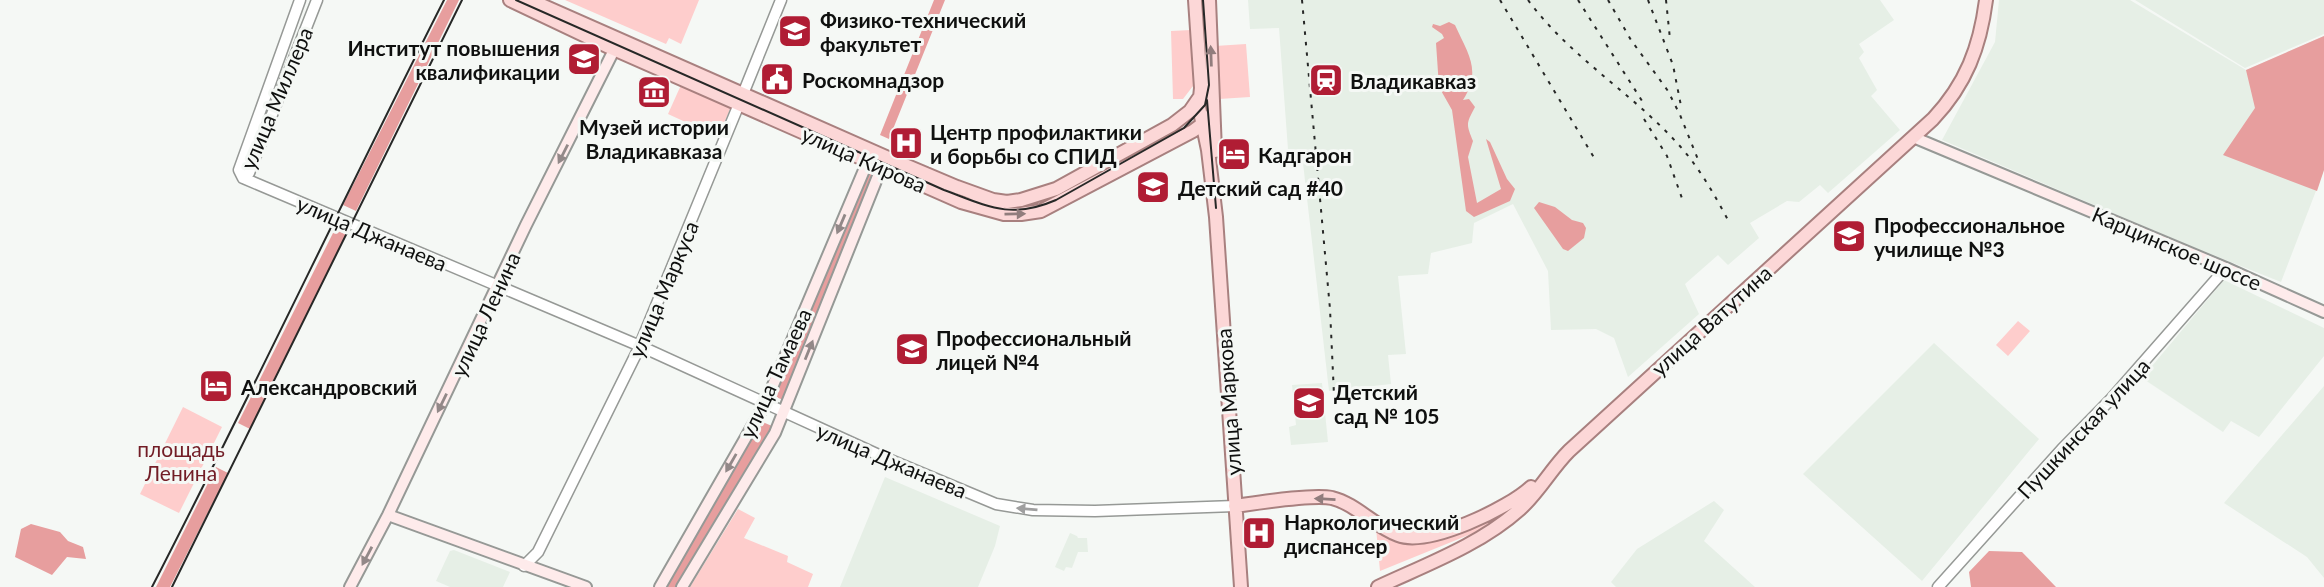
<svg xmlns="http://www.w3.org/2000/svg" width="2324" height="587" font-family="Lato,sans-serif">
<rect width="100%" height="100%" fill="#f5f8f5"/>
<path fill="#e6efe6" d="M1248,0H1880L1894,20L1859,44L1864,52L1859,58L1877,90L1871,96L1900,130L1828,193L1820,185L1799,202L1787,201L1750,223L1759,238L1728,265L1718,255L1685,284L1699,314L1628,377L1614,338L1596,329L1551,330L1548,271L1513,204L1474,223L1472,243L1431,253L1428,274L1398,276L1406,354L1388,355L1391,384L1329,391L1303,163H1289L1279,28L1250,29Z
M1999,0H2130L2246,70L2324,36V170L2281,282L2188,245L1942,140L1995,42Z
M2135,0H2324V34L2245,68Z
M2224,280L2324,328V356L2259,437L2231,421L2223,432L2142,378Z
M1934,343L2039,439L1922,581L1803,474Z
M1322,383L1328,442L1291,445L1289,427L1296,425L1292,385Z
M2324,386V578L2307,557L2224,503Z
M885,477L1000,526L995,546L978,587H840Z
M1714,501L1724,510L1704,541L1755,587H1616L1611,582L1637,549Z
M1070,533L1077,536L1078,538H1087L1088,552H1078L1072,568L1066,567L1064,571L1055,567Z
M454,550L510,572L503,587H450L436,581L450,551Z"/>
<path fill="#fecdcc" d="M565,0H699L681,44L669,38L666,44Z
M1191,30L1194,79L1193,86L1183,99H1173L1171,31Z
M1246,44L1250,97L1219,99L1215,46Z
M681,85L731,107L718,137L668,114Z
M2018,321L2030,331L2008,356L1996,345Z
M183,407L222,427L179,513L140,494Z
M738,509L755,518L744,538L788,556L787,562L813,574L808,587H690Z
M1493,519L1494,522L1471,534L1380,571L1376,528L1438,539Z"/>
<path fill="#e79e9e" d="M447,0H459L356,211L343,205Z
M934,0H945L889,139L880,135Z
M1449,22L1455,25C1468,54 1482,70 1463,100L1469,99L1475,107C1466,124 1466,124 1473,141L1468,157L1477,203L1501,189L1486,139L1490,142L1507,179L1515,189L1510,201L1474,217L1466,211L1452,110L1439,87L1436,43L1444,38L1442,34L1432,27L1433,24L1440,26Z
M2324,36V170L2317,191L2223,155L2255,108L2246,70Z
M867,168L877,172L784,400L775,397Z
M1539,202L1555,207L1572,220L1583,223L1586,228L1584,238L1568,251L1563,249L1534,208Z
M335,229L346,235L250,429L238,423Z
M760,421L772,426L679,587H663Z
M216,467L228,473L170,587H156Z
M31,524L60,532L68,541L83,547L86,559L67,557L52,575L15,557L21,529Z
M1989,551L2022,552L2056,587H1971L1969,572Z"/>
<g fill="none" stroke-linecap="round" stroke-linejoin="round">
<g stroke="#969996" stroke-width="13">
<path id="tertiary" d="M743,94L781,0
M243,178L640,346L881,456L996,504L1033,510L1095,511L1235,506
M243,178L249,173L317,0
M243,178L239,170L300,0
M524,566L538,552L637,352L739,104
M1938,587L2062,449L2111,399L2226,268"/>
</g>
<g stroke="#969996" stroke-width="14">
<path id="secondary" d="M1913,137L2226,268L2324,312
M388,515L586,587
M350,587L388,515L526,225L618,42
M660,587L765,404L870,156
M682,587L775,433L884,161"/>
</g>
<g stroke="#a8807f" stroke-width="16">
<path id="primary" d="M510,0L609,47L961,202L1004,214H1021L1041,211L1193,131L1209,119L1213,112
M530,0L886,157L957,187L993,200L1007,202L1021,200L1056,189L1172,125L1190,111L1199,98
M1195,0L1201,88L1199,107L1208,150L1216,217L1241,587
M1209,0L1215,151
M1235,506C1257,503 1312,494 1332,498C1356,504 1374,526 1398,535C1428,547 1509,508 1531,487
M1378,587C1425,565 1480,545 1520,509C1539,492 1551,469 1569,451L1933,119C1966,84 1980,47 1986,0"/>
</g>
<use href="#tertiary" stroke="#fff" stroke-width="10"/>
<use href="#secondary" stroke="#feebeb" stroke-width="10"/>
<use href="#primary" stroke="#fcd7d7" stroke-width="12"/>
<path stroke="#272827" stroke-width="2" d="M516,0L944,190C987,206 1010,220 1056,200L1184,128L1205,105L1209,85L1203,0
M1207,100L1216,208
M152,587C252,393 345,195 444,0
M172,587L462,0"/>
<path stroke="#272827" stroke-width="2" stroke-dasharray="3.5 7" stroke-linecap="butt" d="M1302,0L1330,309L1334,395
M1500,0L1596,161
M1528,0C1570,57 1631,92 1678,144C1699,167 1714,194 1728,220
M1578,0L1644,104
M1608,0L1631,40L1668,91L1680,115L1699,162
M1648,0L1673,65L1681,106
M1666,0L1670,39
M1644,119L1667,156L1684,204"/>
</g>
<defs><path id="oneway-solid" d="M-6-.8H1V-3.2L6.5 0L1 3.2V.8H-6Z" transform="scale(1.75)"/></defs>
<g fill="#917d7d">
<use href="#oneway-solid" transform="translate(1211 56) rotate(-92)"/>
<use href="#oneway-solid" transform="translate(1015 214) rotate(-1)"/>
<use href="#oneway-solid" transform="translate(1325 499) rotate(-177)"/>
</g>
<g fill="#928888">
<use href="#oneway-solid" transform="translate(563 154) rotate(117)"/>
<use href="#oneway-solid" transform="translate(841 224) rotate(113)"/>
<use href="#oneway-solid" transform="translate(809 350) rotate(-68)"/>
<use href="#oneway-solid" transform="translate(442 403) rotate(116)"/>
<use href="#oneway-solid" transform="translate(731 463) rotate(120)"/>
<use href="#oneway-solid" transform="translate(367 556) rotate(118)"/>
</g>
<use fill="#9f9f9f" href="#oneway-solid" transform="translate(1027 509) rotate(-175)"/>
<defs>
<g id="university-square" transform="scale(1.75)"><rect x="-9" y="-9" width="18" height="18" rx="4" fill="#b01d34" stroke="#f5f8f5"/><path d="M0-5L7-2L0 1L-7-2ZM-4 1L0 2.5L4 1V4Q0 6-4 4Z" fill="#fff"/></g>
<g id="civic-square" transform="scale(1.75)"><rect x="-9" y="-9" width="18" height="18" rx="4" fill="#b01d34" stroke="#f5f8f5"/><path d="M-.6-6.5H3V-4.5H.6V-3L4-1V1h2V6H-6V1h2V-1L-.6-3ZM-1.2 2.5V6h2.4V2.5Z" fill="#fff"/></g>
<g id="station-square" transform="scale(1.75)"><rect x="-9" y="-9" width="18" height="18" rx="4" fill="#b01d34" stroke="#f5f8f5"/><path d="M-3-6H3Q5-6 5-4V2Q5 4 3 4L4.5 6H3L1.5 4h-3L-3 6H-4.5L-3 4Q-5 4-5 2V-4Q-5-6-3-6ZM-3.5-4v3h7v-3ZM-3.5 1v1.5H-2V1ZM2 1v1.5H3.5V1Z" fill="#fff"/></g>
<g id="museum-square" transform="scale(1.75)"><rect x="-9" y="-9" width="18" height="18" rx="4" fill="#b01d34" stroke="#f5f8f5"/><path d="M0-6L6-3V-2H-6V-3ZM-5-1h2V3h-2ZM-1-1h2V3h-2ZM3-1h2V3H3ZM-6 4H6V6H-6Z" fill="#fff"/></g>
<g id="hospital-square" transform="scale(1.75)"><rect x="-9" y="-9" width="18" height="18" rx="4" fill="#b01d34" stroke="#f5f8f5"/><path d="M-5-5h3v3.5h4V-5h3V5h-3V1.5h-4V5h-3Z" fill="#fff"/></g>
<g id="hotel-square" transform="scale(1.75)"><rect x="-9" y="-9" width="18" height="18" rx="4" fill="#b01d34" stroke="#f5f8f5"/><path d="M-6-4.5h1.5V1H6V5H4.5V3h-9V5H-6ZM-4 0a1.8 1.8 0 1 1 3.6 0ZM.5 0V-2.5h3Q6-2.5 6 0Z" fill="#fff"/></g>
<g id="school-square" transform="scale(1.75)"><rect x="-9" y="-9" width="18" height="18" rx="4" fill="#b01d34" stroke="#f5f8f5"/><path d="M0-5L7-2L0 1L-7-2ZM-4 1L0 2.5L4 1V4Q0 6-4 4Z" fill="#fff"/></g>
</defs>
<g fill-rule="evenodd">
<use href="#university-square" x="795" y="31"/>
<use href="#university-square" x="584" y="59"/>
<use href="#civic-square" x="777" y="79"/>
<use href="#station-square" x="1326" y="80"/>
<use href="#museum-square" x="654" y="92"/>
<use href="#hospital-square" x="906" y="143"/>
<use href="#hotel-square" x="1234" y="154"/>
<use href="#school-square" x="1153" y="187"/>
<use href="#university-square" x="1849" y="236"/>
<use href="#university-square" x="912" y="349"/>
<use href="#hotel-square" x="216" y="386"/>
<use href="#school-square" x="1309" y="403"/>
<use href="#hospital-square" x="1259" y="533"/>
</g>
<g text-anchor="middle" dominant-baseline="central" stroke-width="6" stroke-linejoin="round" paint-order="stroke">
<g font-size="21" font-weight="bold" fill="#0f100f" stroke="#f5f8f5" text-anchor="start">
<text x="820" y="19">Физико-технический<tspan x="820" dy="24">факультет</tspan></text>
<text x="560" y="47" text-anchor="end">Институт повышения<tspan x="560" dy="24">квалификации</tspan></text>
<text x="802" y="79">Роскомнадзор</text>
<text x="1350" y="80">Владикавказ</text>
<text x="654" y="126" text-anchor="middle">Музей истории<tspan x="654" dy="24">Владикавказа</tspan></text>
<text x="930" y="131">Центр профилактики<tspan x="930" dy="24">и борьбы со СПИД</tspan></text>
<text x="1258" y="154">Кадгарон</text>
<text x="1178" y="187">Детский сад #40</text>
<text x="1874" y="224">Профессиональное<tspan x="1874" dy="24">училище №3</tspan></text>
<text x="936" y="337">Профессиональный<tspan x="936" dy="24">лицей №4</tspan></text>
<text x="241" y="386">Александровский</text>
<text x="1334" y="391">Детский<tspan x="1334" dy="24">сад № 105</tspan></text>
<text x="1284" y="521">Наркологический<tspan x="1284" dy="24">диспансер</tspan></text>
</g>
<g font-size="21" fill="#0f100f" stroke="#f5f8f5">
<text transform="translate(276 98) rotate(-67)">улица Миллера</text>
<text transform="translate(864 159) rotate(24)">улица Кирова</text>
<text transform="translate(372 233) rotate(23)">улица Джанаева</text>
<text transform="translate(2177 248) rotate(23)">Карцинское шоссе</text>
<text transform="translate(663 289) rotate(-67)">улица Маркуса</text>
<text transform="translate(485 314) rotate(-65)">улица Ленина</text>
<text transform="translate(1711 320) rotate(-42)">улица Ватутина</text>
<text transform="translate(775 373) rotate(-65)">улица Тамаева</text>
<text transform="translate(1228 402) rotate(-94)">улица Маркова</text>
<text transform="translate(2083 428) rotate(-47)">Пушкинская улица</text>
<text transform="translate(892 460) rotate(23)">улица Джанаева</text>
</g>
<g font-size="21" fill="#721d26" stroke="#f5f8f5">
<text x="181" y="448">площадь<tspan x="181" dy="24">Ленина</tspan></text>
</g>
</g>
</svg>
